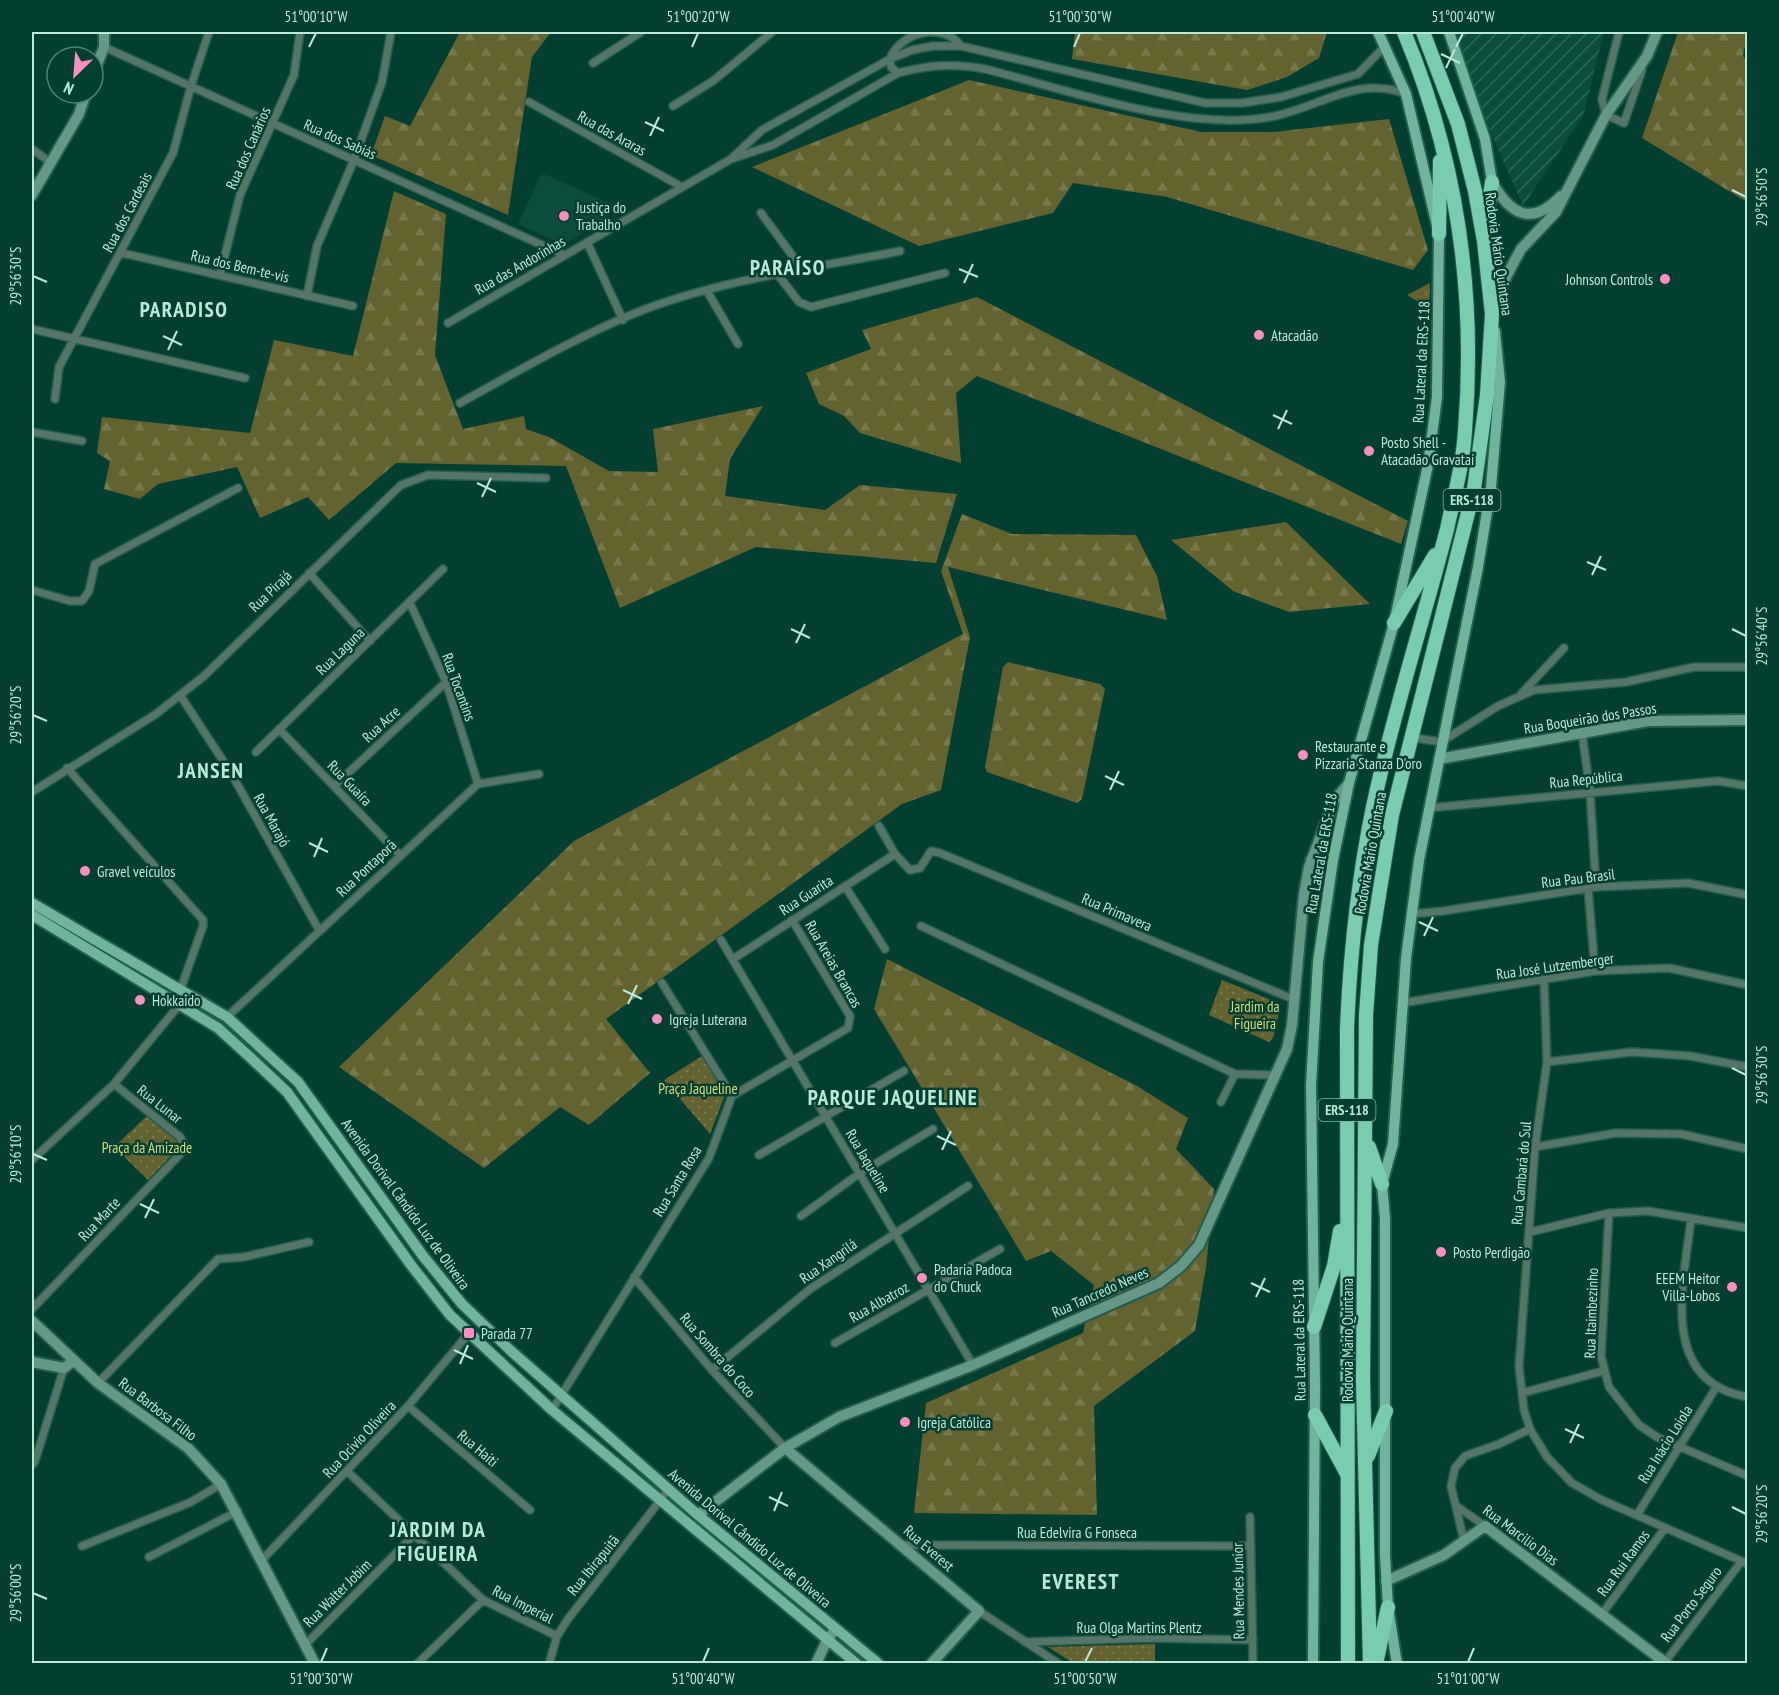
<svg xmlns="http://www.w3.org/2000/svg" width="1779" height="1695" font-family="'PT Sans Narrow',sans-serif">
<defs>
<pattern id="industrial-furrows" width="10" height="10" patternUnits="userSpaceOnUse" patternTransform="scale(1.5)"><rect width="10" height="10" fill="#0a4d3c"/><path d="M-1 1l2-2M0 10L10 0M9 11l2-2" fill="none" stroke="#2c6757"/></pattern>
<pattern id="grass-tufts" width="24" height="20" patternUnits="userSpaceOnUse" patternTransform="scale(1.5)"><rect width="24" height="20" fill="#62632e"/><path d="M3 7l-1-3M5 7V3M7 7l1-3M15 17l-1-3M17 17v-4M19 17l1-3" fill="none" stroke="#77794c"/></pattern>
<pattern id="forest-firs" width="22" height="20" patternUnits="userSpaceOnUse" patternTransform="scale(1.5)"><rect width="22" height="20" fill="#62632e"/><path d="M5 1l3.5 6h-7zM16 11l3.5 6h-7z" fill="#77794c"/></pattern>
<pattern id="park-dots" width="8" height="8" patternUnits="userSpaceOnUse" patternTransform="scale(1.5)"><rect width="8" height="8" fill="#62632e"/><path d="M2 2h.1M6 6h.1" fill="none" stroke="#77794c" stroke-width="1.8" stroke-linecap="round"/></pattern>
</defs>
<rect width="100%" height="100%" fill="#033f30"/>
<path fill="#0a4d3c" d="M542,173L619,208L564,245L518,224Z"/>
<path fill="url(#industrial-furrows)" d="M1447,32H1604L1583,116L1523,206Z"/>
<path fill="url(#grass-tufts)" d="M1430,283L1429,308L1407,295Z"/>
<path fill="url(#forest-firs)" d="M460,32H551L532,57L508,215L371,155L385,116L410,126Z
M1075,32H1327L1319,58L1287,77L1247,90L1072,59Z
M1678,32H1737L1747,35L1743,56L1748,63L1747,202L1642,138Z
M969,80L1201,132H1274L1389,119L1428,250L1413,270L1167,197L1073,183L1053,213L919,246L752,167Z
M394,191L446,214L435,355L463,429L524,416L526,429L549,437L609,471L658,472L653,429L763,406L730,459L725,496L825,510L860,485L957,494L936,563L756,547L620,608L566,466L396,463L329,520L308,497L260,518L237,467L158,484L140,499L104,489L110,461L97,453L102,417L250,433L274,340L353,356Z
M977,297L1408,521L1401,544L977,376L956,393L961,463L860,433L844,416L819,404L806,373L871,349L862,330Z
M962,514L1012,534L1136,535L1157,576L1167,620L948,567L970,637L941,790L902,804L606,1019L650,1073L589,1125L560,1107L484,1168L339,1067L574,841L963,634L941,571Z
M1286,522L1370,604L1289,612L1233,591L1171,540Z
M1008,662L1100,684L1105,689L1082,799L1077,803L987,772L985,767L1003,667Z
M887,959L1137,1086L1188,1118L1176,1149L1214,1189L1206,1267L1195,1331L1094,1406L1097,1515L914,1513L926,1403L1083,1333L1094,1285L1051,1251L1026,1261L874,1009Z"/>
<path fill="url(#park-dots)" d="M1222,980L1281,1004L1273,1038L1269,1042L1209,1015Z
M702,1056L725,1095L710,1134L664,1080Z
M147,1116L183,1143L148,1180L114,1147Z
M1155,1644V1664L1073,1663L1048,1647Z"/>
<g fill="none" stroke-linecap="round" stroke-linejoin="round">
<g stroke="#245d4e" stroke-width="10">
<path id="street" d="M1619,32L1602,99L1606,115L1624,123L1642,70
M104,47L564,255
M593,63L641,32
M898,73L891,67L890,59C900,32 943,21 961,46
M529,102L682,187
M673,106L713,81L772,32
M32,149L50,162
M733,157L762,130L890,59L912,50L933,46H961L1205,103H1242L1281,97L1358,74L1385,46
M761,213L803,270
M587,242L623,320
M122,253L353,306
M220,275L240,195L294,75L300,32
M778,275L799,302L811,307L945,273
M707,291L738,344
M307,296L317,246L354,160L382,82L391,32
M448,323L731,159L773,145L898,73C928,65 954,63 985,69C1069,90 1190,134 1275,116C1322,106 1357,75 1406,94
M32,329L245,378
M55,399L59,367L173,153L191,86L209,32
M460,403C518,371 576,337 638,312C719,280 814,268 900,251
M32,432L82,441
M309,573L370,641
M32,590L70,601H82L89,591L95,564L238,488
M410,603L446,682L478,784
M1521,694L1564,648
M180,695L231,773L319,930
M279,729L400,855
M1582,733L1590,791L1596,887
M1410,737L1441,742L1498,706L1534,690L1626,682L1694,667H1748
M256,752L443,569
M67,768L203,920V926L181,988
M334,786L446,682
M32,792L156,714L204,676L401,485L428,475L546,478
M1428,808L1718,781L1748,786
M879,826L895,854L910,870L920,868L931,851L940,853L1293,999
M845,886L885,949
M1588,888L1595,971
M1411,914L1443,911L1596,887L1688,883L1748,895
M921,926L1235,1074
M721,940L973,1365
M733,959L895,854
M1544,981L1547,1062L1535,1147L1519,1367L1524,1410L1530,1429L1547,1457L1572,1483L1602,1500L1748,1564
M662,983L732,1096
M1402,1003L1595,971L1669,968L1748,985
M227,1017L478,784L539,774
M1547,1062L1632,1052L1690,1056L1748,1067
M1221,1102L1235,1074L1275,1075
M1535,1147L1616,1133L1681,1134L1748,1149
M759,1155L904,1071
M32,1160L114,1084L180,1004
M1609,1213L1601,1356L1609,1387L1639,1425L1657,1437L1748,1476
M801,1216L860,1173L933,1129
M1691,1219C1684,1282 1657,1382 1748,1397
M1530,1232L1609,1213L1648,1211L1748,1228
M634,1277L712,1370L785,1448
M32,1309L186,1148L180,1137L114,1084
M835,1343L1000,1249
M712,1370L810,1289L968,1186
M98,1383L218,1259L244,1257L309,1242
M1522,1393L1603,1371
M408,1406L530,1510
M552,1410L709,1158L732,1096L848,1028L850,1016L792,920
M32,1465L35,1461L64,1368
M347,1471L483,1600L557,1636
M1458,1507L1485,1526
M1637,1515L1717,1386
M1250,1517L1253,1664
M1464,1541L1451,1486L1455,1468L1465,1456L1499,1444L1530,1429
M903,1545L1251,1546
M82,1546L191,1502L221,1484
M149,1557L238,1511
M263,1559L408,1406L469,1333
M979,1611L1059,1664
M1602,1614L1665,1528
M1025,1642L1152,1638L1253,1640
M305,1645L414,1535
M1665,1662L1741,1562
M417,1664L483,1600
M549,1664L557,1636L568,1619L669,1489"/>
</g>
<g stroke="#245d4e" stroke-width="14">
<path id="secondary" d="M93,75L104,47V32
M1492,182C1511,216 1532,226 1561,196
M32,195L79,114L86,93
M1492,314L1506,277L1521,249L1556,212L1606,115L1647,56L1657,32
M1439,759L1648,721L1748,720
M1311,860H1333
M32,1321L98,1383L188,1448L221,1484L315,1664
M32,1362L64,1368L73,1361
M785,1448L979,1611L931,1664
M698,1515L785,1448L839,1417L973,1365L1159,1283L1181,1266L1199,1245L1287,1049L1292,1025L1304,894L1309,867L1334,801L1349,783
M1386,1581L1444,1555L1485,1526L1667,1664
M816,1664L827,1640L835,1630"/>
</g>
<g stroke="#245d4e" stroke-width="14">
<path id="primary" d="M1449,32L1485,139L1492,182
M32,903L227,1017L298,1082L423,1256L462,1304L510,1350L698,1515L879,1664
M32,915L218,1028L252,1059L287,1092L411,1265L450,1315L552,1410L857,1664
M1313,1664L1315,1386L1311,1085L1318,962L1333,860L1349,783L1394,623L1428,465L1437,397L1439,234L1406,94L1378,32
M1397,1664L1388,1607L1385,1555V1218L1382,1184L1393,1144L1406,958L1419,860L1478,567L1491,487L1500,382L1495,331"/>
</g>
<g stroke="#245d4e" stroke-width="16">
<path id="highway" d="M1485,230L1492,182
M1439,234L1440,161
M1394,623L1435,555
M1369,1147L1382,1184
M1314,1327L1334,1266L1340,1231
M1315,1415L1347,1474
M1368,1456L1386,1411
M1348,1664L1347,1029C1350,955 1358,880 1373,807C1393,713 1423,622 1447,529C1454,497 1463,464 1465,431C1476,294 1457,159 1404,32
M1370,1664L1363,1380L1366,1015L1371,945L1392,815L1474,489L1487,395L1492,314L1484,241L1475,191L1458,124L1423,32
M1376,1664L1388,1607"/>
</g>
<use href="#street" stroke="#557569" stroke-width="7"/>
<use href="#secondary" stroke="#659886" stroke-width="10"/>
<use href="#primary" stroke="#71b49d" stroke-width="10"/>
<use href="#highway" stroke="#7accb1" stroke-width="14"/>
</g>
<path fill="none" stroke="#bbe8d7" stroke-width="2" d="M309,47L316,33M692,47L698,33M1074,47L1080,33M1456,47L1463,33M1441,54L1460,63M1446,68L1455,49M645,122L664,131M650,136L659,117M1732,190L1746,197M959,269L978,277M33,276L47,282M964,283L973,264M163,336L182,345M168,350L177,331M1273,415L1292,424M1278,429L1287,410M477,483L496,492M482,497L491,478M1587,562L1606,570M1592,575L1601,556M791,629L810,638M1732,629L1746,636M796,643L805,624M33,715L47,721M1105,776L1124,785M1110,790L1119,771M309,843L328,852M314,857L322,838M1419,922L1438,931M1424,936L1433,917M623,990L642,999M628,1004L637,985M1732,1068L1746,1075M937,1136L956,1145M942,1150L951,1131M33,1154L47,1160M140,1204L159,1213M145,1218L154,1199M1251,1283L1270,1292M1256,1297L1265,1278M454,1350L473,1359M460,1364L468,1345M1565,1429L1584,1438M1570,1443L1579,1424M769,1497L788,1506M1732,1507L1746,1514M774,1511L782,1492M33,1593L47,1599M321,1662L327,1648M703,1662L709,1648M1085,1662L1092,1648M1468,1662L1474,1648"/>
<g fill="#fb8fc4" stroke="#033f30" stroke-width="2">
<circle cx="564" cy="216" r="6"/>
<circle cx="1665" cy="279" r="6"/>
<circle cx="1259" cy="335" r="6"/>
<circle cx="1369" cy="451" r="6"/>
<circle cx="1303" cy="755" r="6"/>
<circle cx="85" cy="871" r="6"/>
<circle cx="140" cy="1000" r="6"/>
<circle cx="657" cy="1019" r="6"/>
<circle cx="1441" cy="1252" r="6"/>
<circle cx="922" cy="1278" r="6"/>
<circle cx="1732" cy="1287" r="6"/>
<rect x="463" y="1327" width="12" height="12" rx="3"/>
<circle cx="905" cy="1422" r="6"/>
</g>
<g text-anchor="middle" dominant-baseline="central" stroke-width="5" stroke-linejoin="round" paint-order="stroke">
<g fill="#033f30" stroke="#84b5a5" stroke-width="1.5">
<rect x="1443.5" y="489" width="57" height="22" rx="4.5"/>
<rect x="1318.5" y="1099" width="57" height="22" rx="4.5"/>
</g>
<g font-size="14" font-weight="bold" fill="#bbe8d7">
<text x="1472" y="500">ERS-118</text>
<text x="1347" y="1110">ERS-118</text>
</g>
<g font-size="15" fill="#bbe8d7" stroke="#033f30">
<text transform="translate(612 133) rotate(29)">Rua das Araras</text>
<text transform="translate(340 139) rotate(24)">Rua dos Sabiás</text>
<text transform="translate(248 148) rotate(-66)">Rua dos Canários</text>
<text transform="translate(127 212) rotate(-62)">Rua dos Cardeais</text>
<text transform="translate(1499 254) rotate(82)">Rodovia Mário Quintana</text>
<text transform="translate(520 265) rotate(-30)">Rua das Andorinhas</text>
<text transform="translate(240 266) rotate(13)">Rua dos Bem-te-vis</text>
<text transform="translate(1421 362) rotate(-87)">Rua Lateral da ERS-118</text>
<text transform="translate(270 591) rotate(-44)">Rua Pirajá</text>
<text transform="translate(340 651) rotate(-44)">Rua Laguna</text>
<text transform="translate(459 687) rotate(70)">Rua Tocantins</text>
<text transform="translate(1590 718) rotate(-9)">Rua Boqueirão dos Passos</text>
<text transform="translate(381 724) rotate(-43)">Rua Acre</text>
<text transform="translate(1586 779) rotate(-6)">Rua República</text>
<text transform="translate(350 783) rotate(46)">Rua Guaíra</text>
<text transform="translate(272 820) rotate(61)">Rua Marajó</text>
<text transform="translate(1321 853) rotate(-80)">Rua Lateral da ERS-118</text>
<text transform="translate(1370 853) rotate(-80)">Rodovia Mário Quintana</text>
<text transform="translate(366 868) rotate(-43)">Rua Pontaporã</text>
<text transform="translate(1578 878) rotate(-7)">Rua Pau Brasil</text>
<text transform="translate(806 895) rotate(-33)">Rua Guarita</text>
<text transform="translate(1117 912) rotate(23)">Rua Primavera</text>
<text transform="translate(834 964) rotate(60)">Rua Areias Brancas</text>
<text transform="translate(1555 966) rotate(-8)">Rua José Lutzemberger</text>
<text transform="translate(160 1104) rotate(38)">Rua Lunar</text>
<text transform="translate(868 1161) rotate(59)">Rua Jaqueline</text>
<text transform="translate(1521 1173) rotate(-85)">Rua Cambará do Sul</text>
<text transform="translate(677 1181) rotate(-59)">Rua Santa Rosa</text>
<text transform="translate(406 1204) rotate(54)">Avenida Dorival Cândido Luz de Oliveira</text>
<text transform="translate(99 1219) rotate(-47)">Rua Marte</text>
<text transform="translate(828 1261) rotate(-35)">Rua Xangrilá</text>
<text transform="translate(1100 1292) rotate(-24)">Rua Tancredo Neves</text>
<text transform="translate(879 1302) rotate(-30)">Rua Albatroz</text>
<text transform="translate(1591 1313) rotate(-88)">Rua Itaimbezinho</text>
<text transform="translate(1299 1340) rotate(-91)">Rua Lateral da ERS-118</text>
<text transform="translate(1347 1340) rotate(-90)">Rodovia Mário Quintana</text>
<text transform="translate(718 1355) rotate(49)">Rua Sombra do Coco</text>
<text transform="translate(158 1409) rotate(37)">Rua Barbosa Filho</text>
<text transform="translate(359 1439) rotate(-47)">Rua Ocivio Oliveira</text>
<text transform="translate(1665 1444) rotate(-58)">Rua Inácio Loiola</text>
<text transform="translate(478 1448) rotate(40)">Rua Haiti</text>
<text x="1077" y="1532">Rua Edelvira G Fonseca</text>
<text transform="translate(1521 1535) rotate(37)">Rua Marcilio Dias</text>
<text transform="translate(750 1538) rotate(40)">Avenida Dorival Cândido Luz de Oliveira</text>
<text transform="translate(929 1548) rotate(41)">Rua Everest</text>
<text transform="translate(1623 1563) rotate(-54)">Rua Rui Ramos</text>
<text transform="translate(593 1565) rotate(-51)">Rua Ibirapuitã</text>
<text transform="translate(1238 1591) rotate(-91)">Rua Mendes Junior</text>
<text transform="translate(337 1593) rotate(-45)">Rua Walter Jobim</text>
<text transform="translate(523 1604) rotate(27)">Rua Imperial</text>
<text transform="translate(1691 1604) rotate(-53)">Rua Porto Seguro</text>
<text x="1139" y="1627">Rua Olga Martins Plentz</text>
</g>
<g font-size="15" fill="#bbe8d7" stroke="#033f30" text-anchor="start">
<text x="576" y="207">Justiça do<tspan x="576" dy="17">Trabalho</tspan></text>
<text x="1653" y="279" text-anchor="end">Johnson Controls</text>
<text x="1271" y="335">Atacadão</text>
<text x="1381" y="442">Posto Shell -<tspan x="1381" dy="17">Atacadão Gravataí</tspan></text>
<text x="1315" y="746">Restaurante e<tspan x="1315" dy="17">Pizzaria Stanza D'oro</tspan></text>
<text x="97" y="871">Gravel veículos</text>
<text x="152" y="1000">Hokkaido</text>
<text x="669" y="1019">Igreja Luterana</text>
<text x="1453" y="1252">Posto Perdigão</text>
<text x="934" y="1269">Padaria Padoca<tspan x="934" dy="17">do Chuck</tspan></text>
<text x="1720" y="1278" text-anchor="end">EEEM Heitor<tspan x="1720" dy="17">Villa-Lobos</tspan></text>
<text x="481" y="1333">Parada 77</text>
<text x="917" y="1422">Igreja Católica</text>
</g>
<g font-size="15" fill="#d8db7a" stroke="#033f30">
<text x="1255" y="1006">Jardim da<tspan x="1255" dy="17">Figueira</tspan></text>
<text x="698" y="1088">Praça Jaqueline</text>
<text x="147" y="1147">Praça da Amizade</text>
</g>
<g font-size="21" font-weight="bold" letter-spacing="1.5" fill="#bbe8d7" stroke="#033f30">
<text x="788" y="267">PARAÍSO</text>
<text x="184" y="309">PARADISO</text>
<text x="211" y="770">JANSEN</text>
<text x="893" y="1097">PARQUE JAQUELINE</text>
<text x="438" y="1529">JARDIM DA<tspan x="438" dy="24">FIGUEIRA</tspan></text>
<text x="1081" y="1581">EVEREST</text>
</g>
</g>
<rect width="1779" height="1695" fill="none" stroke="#033f30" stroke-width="66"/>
<g transform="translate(75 75) rotate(205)"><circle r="28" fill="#033f30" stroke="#4d8373" stroke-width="1.5"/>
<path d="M0-4.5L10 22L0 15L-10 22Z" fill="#fb8fc4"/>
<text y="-9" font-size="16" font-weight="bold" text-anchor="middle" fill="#bbe8d7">N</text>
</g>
<rect x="33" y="33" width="1713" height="1629" fill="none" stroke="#bbe8d7" stroke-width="2"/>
<g font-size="15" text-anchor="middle" fill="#bbe8d7">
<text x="316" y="22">51°00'10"W</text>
<text x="698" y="22">51°00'20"W</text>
<text x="1080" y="22">51°00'30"W</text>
<text x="1463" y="22">51°00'40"W</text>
<text transform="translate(1762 197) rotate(-90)" y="5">29°56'50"S</text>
<text transform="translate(16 276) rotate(-90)" y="5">29°56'30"S</text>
<text transform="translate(1762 636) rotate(-90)" y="5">29°56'40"S</text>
<text transform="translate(16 715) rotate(-90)" y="5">29°56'20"S</text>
<text transform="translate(1762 1075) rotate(-90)" y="5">29°56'30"S</text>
<text transform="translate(16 1154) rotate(-90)" y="5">29°56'10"S</text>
<text transform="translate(1762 1514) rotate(-90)" y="5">29°56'20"S</text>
<text transform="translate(16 1593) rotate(-90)" y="5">29°56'00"S</text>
<text x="321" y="1684">51°00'30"W</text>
<text x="703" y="1684">51°00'40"W</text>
<text x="1085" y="1684">51°00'50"W</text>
<text x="1468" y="1684">51°01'00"W</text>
</g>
</svg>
